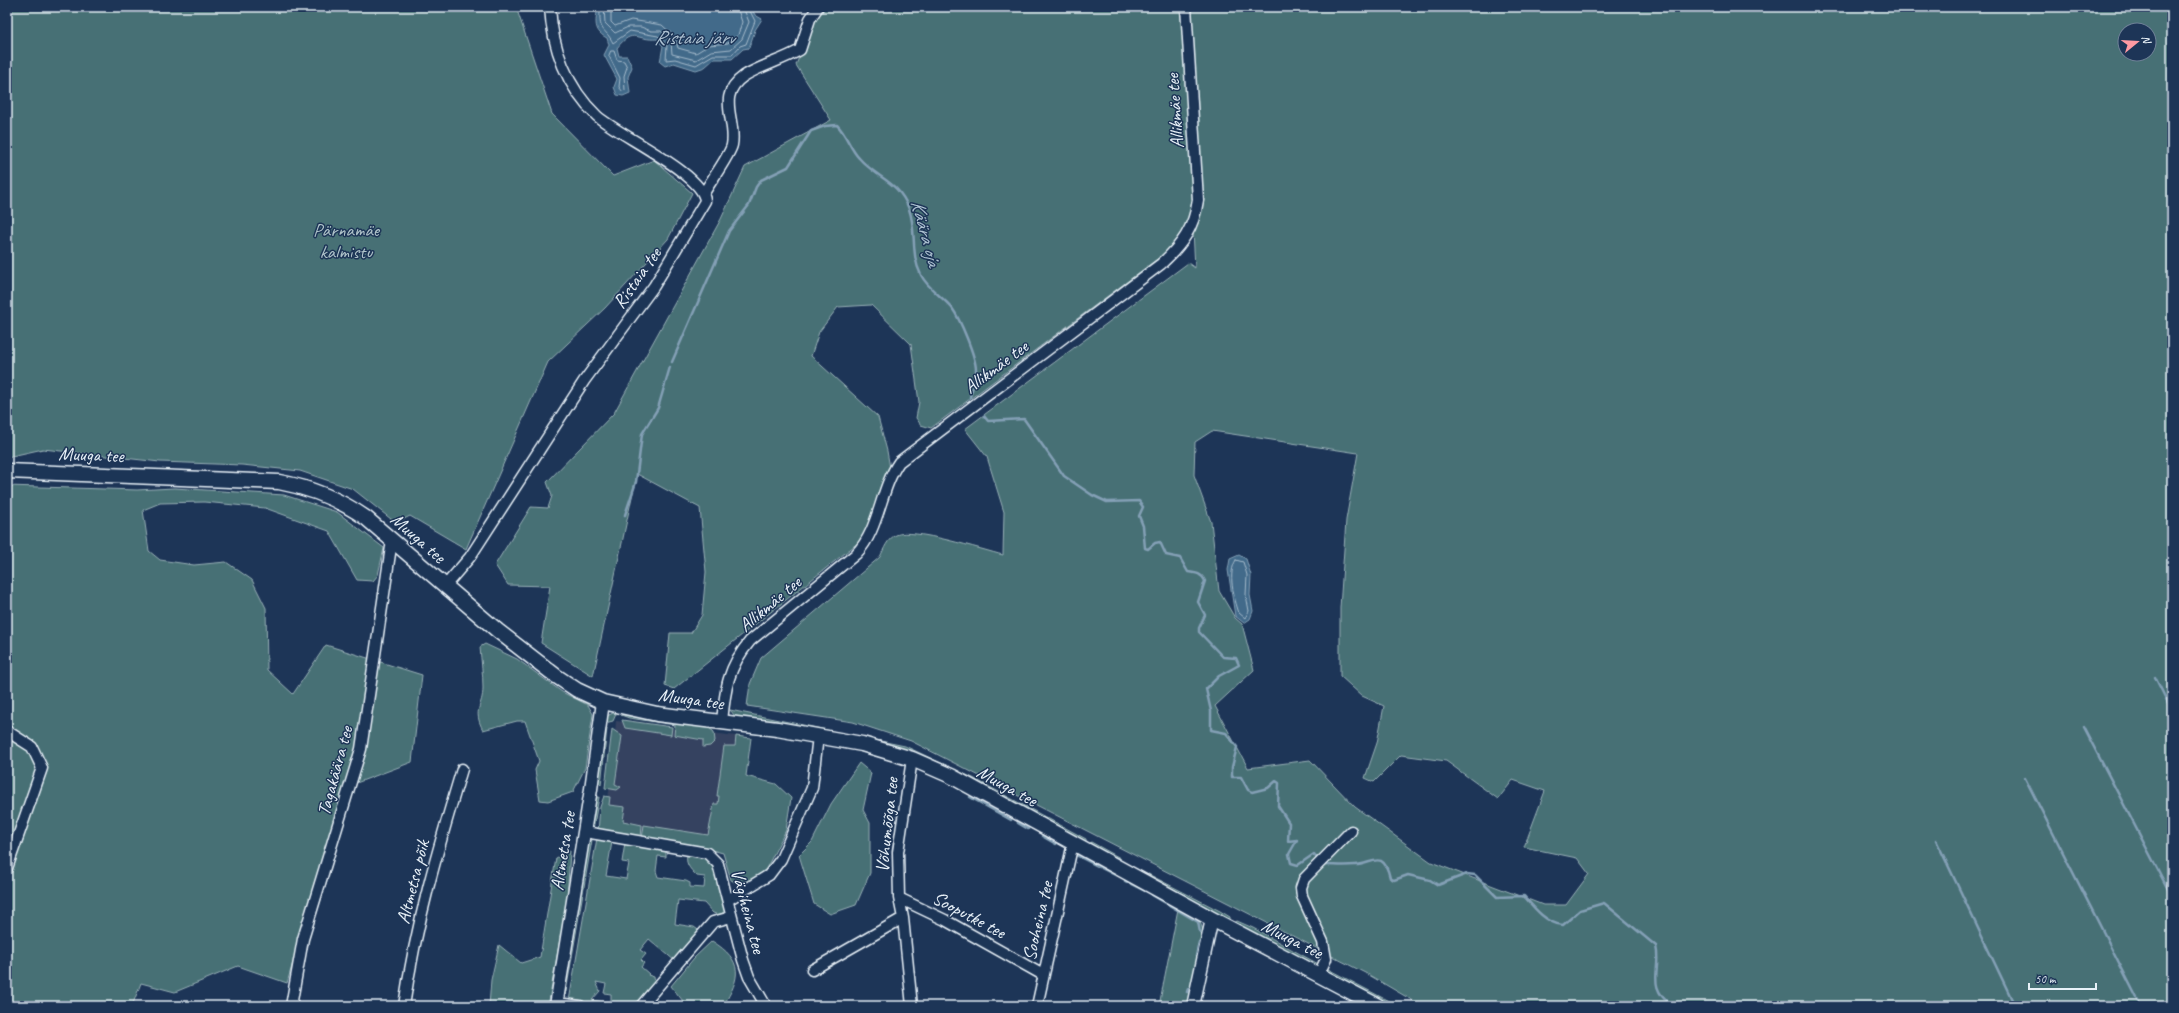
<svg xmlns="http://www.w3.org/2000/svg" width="2179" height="1013" font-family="Caveat,sans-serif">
<rect width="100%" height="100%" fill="#1d3557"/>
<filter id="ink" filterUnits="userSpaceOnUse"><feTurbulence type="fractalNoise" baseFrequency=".025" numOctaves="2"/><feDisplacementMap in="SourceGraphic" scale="8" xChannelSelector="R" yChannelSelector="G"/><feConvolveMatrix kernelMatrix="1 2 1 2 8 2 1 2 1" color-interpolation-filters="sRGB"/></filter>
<g filter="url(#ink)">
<path fill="#344361" d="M616,721L736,736L722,837L711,845L622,830L625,807L607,805L613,764Z"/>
<path fill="#477075" stroke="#98b0b6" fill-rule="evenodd" d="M7,7H516L552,114L613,176L654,160L692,193L668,239L605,308L548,362L466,549L410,516L396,523L353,489L300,471L242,465L160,462L43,449L7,457Z
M819,7H2172V1006H1422L1369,975L911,741L853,722L747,706L750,684L761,658L880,557C884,549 887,539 896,535C912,527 983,550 1003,555L1004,512L987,457L965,429L1188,263L1195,268L1192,211L1185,229L1164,254L931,428L921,425L916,418L919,402L911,344L871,305L838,307L819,332L811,356L878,417L887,451L891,474L874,530L674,689L665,686L670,633H691L702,615L706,572L700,508L637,474L593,676L541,643L550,586L508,585L495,565L531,507L548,508L552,496L547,482L614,413L721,219L745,167L831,120L796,65ZM2125,30H2149V54H2125ZM1212,431L1358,453L1346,520L1340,608V676L1362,696L1384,706L1377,743L1365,778L1374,782L1401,755L1446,761L1498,799L1513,780L1545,791L1524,847L1577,858L1589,874L1566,905H1543L1431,862L1355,807L1310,760L1248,768L1215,706L1254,670L1242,624L1235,618L1219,591L1211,522L1194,475L1195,442Z
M7,486L137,490L174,488L284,495L337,512L384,548L378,575L373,581L357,580L329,531L265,508L204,502L160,503L143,510L149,551L160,560L194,565L226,562L252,580L266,608L267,670L293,694L326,645L422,675L412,762L343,788L287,983L238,966L175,992L141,983L132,1006H7Z
M485,644L517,659L562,692L588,705L593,714L585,768L573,792L548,801L540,800L535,770L539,761L525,721H517L483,730C472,709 483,707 483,688C483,674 481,661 480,647Z
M730,710L905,746L973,778L1086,839V842L1085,844L955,773L735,716Z
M613,713L616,714L613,721L605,723L607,716Z
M621,715L708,727L714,732L715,741L710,746L703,747V740L674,735L675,725L629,718Z
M622,720L672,727L671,735L625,728Z
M604,728H607L601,785L597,781Z
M612,729L622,736L615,784L621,787L617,790L605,788Z
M736,736L751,738L746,776L776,784L791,798L786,830L766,869L756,877L739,884L731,880L723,853L704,848L642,839L644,825L708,835L714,804H718L719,796H717L724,746H735Z
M859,763L871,773L863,810L870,823V873L856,905L830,914L814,904L799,855L812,842L831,804Z
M604,796L610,797L609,805L625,807L623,821L642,825L641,839L598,832L600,807Z
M599,797L593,830L591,828L595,799Z
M597,838L612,840V842L606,876L626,879L629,863L622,862L625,843L666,848V857L658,856L656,871L658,877L686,881L690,883V887L704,888L705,877L697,876C689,868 684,863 688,851L713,860L726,911L719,915L713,913L704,903L678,900L675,924L694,927L701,932L675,961L649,939L640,950L646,954L641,960L644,963L641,967L649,974L648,975L654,977L655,984L638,1006H611V994L604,993L606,984L596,982L600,991L592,1000L605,1002L604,1006L569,1001Z
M592,840L565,998L563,996L589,841Z
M1091,842L1120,858L1121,859L1088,845Z
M570,851L567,900L548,1006H489L491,980L499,945L521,963L540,957L556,858Z
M1148,874L1220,911L1230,917V922Z
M1178,909L1200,922L1203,930L1189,1006H1159Z
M1237,921L1253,928L1320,965L1315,968L1234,923Z
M712,941C744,961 741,977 723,1006H687L671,986L694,958Z
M1326,968L1398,1006H1388L1331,976Z"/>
<path fill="#426a8a" stroke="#84a0b6" d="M591,7H751L755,15L762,19L755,30L749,48L743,49L732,59H714L705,67L696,70L674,63L665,66L660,62L663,46L657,39C637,41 633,27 617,48L619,56H627L632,67L628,77L630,93L623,96L617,95L614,87L617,79L604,55L609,45L607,38C595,32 595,24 597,12Z
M1239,555L1246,559L1251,575L1250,595L1253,611L1250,619L1244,623L1235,616L1228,570L1230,559Z"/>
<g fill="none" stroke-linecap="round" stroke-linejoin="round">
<path stroke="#a6bbcc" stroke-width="1" d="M597,7L600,12C599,33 605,27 613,43L630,31L658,36L667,45L666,60L675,59L696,65L713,55H732L740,46L746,44L755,21L748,7
M604,7L605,23L615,33L628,27H641L651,31H661L671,42L672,54L696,60L711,51L731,49L742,39L749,22L743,7
M611,7V22L615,26L631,20L662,25L675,37L678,48L696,53L709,45L728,43L738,35L742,22L737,7
M611,51H614L617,60L624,61L627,67L624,76L625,90L623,92L619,87L620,78L609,56Z
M1236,560L1243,562L1247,575L1246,595L1249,611L1245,618L1239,613C1234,598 1227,573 1236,560Z"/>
<path stroke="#84a0b6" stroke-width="2.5" d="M672,362L729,231L749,205L756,187L761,180L788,167L811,131L825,126L837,125C847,135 850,149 859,158C877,179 898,180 909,209C917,231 910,254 921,275C928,289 942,296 952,308C960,319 976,357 976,370C976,379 972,389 970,397
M984,416L988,421L1024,419L1064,476L1092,495L1107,502L1139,501L1143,507L1139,516L1143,526L1145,548L1148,549L1155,543L1160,542L1166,555L1180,558L1188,572C1196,573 1201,573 1205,581L1198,602L1205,615L1199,628V632L1223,657L1236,658L1239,665L1219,676L1206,689L1211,711V730L1226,733L1237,747L1232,767V777H1241L1248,790L1252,792L1268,788L1276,781L1279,783L1278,806L1289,823L1288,841L1297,840L1289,854L1291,863L1298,865L1314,854L1318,860
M625,515L636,482L642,434L658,408L670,367
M2155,677L2172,711
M2084,728L2172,897
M2025,778L2141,1006
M970,797L1011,820
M1018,823L1028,829
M1042,836L1056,844
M1936,840L2015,1006
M1074,854L1115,875
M1323,865C1334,865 1344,866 1355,865C1372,865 1383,848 1390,878L1394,880L1408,875L1430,880L1438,885L1467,874L1475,875L1497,897L1524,896C1534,908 1547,924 1563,925L1580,910L1604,903L1656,946C1662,971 1645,985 1672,1006
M1125,881L1145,891
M1152,895L1198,922L1200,932
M1196,956L1199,942
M1187,992L1188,989
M1185,1006V1003"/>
<g stroke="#e8f1f8" stroke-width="13">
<path id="minor" d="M704,193C710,182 730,155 732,145C737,120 715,96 744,76C760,66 783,60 800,50L810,19L818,7
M445,586L470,557L584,381L654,286L705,201C704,174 618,135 597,116C567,88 552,47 550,7
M722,722C725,689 728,667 750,641L856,554C880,529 879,491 899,462L1161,264C1182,245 1194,228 1198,200L1186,7
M7,731L32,747L42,768L7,868
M585,832L707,853L718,864L743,960L749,977L766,1006
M899,898L945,920L1043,975
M728,900L769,875L781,859L812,788L818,736
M812,970L903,918
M1319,974L1326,959L1323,942L1302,896L1301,888L1304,879L1351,831
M557,1003L580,1006
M291,1006L303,939L361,749L392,540
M404,1006C416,923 438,849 462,769
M641,1006L713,922L731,917
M912,1006L903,918L899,898L898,852L912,759
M1037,1006L1073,843"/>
</g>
<g stroke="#e8f1f8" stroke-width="15">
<path id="tertiary" d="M556,1006L591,789L603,702
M1193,1006L1212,919"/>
</g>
<g stroke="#e8f1f8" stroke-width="17">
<path id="secondary" d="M7,471L279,482C312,488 339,499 366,518L498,631L556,676L577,690L603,702L657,714L777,729L862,744L912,759L951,776L1212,919L1378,1006"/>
</g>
<use href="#minor" stroke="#1d3557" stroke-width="10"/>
<use href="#tertiary" stroke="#1d3557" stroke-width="12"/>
<use href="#secondary" stroke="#1d3557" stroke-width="14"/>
</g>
</g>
<g text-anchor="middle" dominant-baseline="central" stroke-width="3" stroke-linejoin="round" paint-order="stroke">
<g font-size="19" fill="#e8f1f8" stroke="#1d3557">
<text transform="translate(1175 111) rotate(-94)">Allikmäe tee</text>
<text transform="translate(637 278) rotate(-55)">Ristaia tee</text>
<text transform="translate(996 367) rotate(-37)">Allikmäe tee</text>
<text transform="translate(91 455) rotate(2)">Muuga tee</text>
<text transform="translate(418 538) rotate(41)">Muuga tee</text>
<text transform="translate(770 604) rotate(-40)">Allikmäe tee</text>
<text transform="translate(691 699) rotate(8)">Muuga tee</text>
<text transform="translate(335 771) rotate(-75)">Tagakäära tee</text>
<text transform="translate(1007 786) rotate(29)">Muuga tee</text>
<text transform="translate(887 825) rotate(-84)">Võhumõõga tee</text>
<text transform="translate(563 851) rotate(-81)">Altmetsa tee</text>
<text transform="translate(413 882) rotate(-76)">Altmetsa põik</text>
<text transform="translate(748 911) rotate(75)">Vägiheina tee</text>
<text transform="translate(969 915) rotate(28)">Sooputke tee</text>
<text transform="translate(1038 921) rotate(-77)">Sooheina tee</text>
<text transform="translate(1292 939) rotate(27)">Muuga tee</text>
</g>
<g font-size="19" fill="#b0c4ca" stroke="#1d3557">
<text x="346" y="230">Pärnamäe<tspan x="346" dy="22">kalmistu</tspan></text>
</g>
<g font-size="20" font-style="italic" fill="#aec2d2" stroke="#1d3557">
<text x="694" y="37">Ristaia järv</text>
<text transform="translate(926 233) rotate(75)">Käära oja</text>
</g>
</g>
<rect width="2179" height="1013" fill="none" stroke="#1d3557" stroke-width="24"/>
<rect x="12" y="12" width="2155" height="989" fill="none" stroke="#e8f1f8" stroke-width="1.5" filter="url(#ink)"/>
<g transform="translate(2137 42) rotate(72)"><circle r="19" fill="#1d3557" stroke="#6e8097"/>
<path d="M0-3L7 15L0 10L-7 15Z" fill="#ff9aa2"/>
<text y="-6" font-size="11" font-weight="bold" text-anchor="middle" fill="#e8f1f8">N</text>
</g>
<path d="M2029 983v6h67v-6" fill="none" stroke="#e8f1f8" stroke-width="2"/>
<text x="2035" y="983" font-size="12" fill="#e8f1f8" stroke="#1d3557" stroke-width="3" paint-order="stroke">50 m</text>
</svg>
